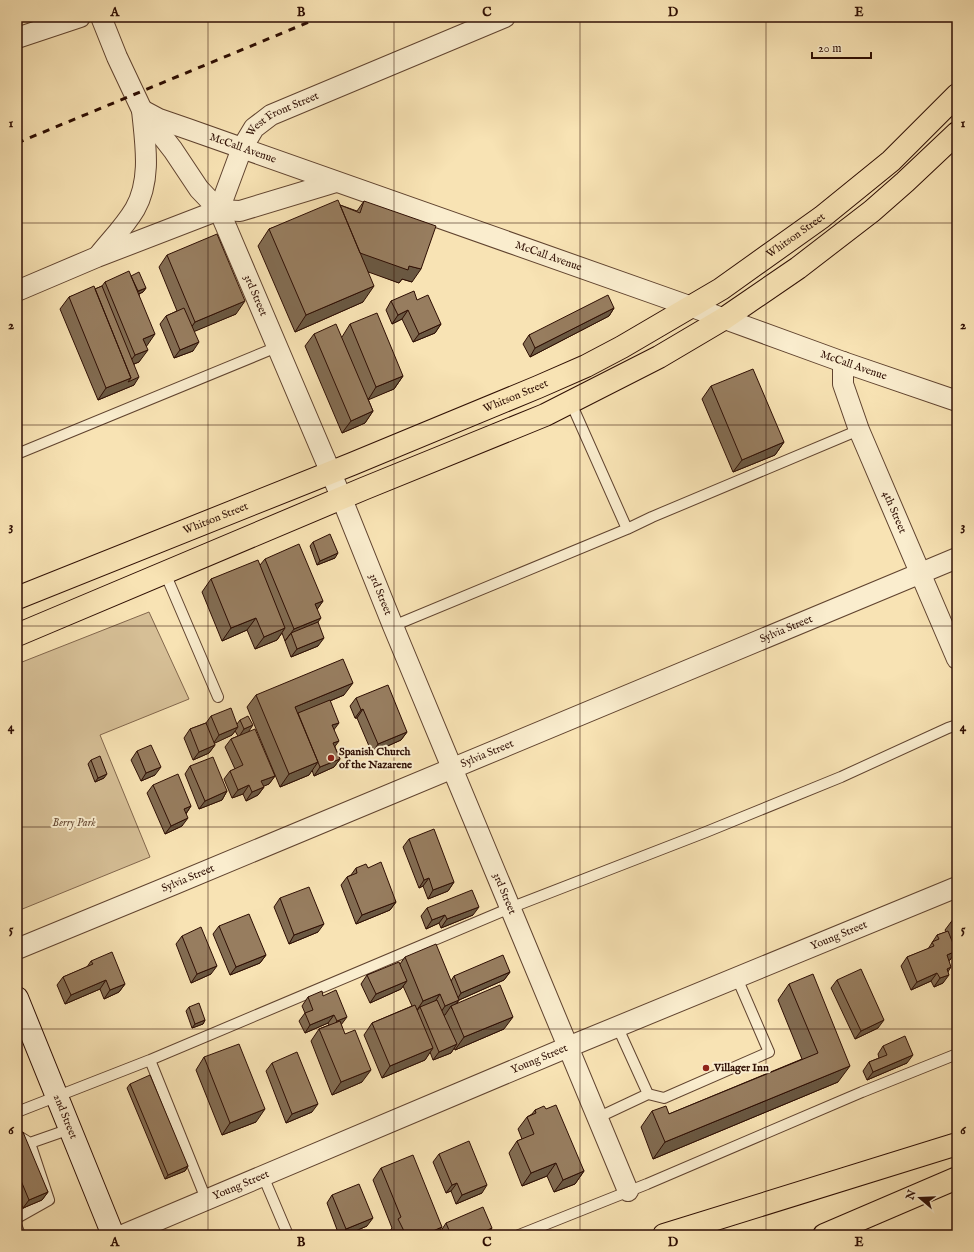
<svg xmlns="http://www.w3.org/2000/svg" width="974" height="1252" font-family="'IM FELL English',serif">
<rect width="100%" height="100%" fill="#f8e3b4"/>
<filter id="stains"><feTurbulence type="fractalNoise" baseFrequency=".005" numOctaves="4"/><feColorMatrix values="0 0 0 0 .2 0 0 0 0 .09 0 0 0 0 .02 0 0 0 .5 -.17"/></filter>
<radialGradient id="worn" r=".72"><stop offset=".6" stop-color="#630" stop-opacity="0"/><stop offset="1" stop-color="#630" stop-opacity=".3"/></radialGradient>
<path fill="#d6bf96" stroke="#82664c" d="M149,612L189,699L100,735L150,857L20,910L17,903V664Z"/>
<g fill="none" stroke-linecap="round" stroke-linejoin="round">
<g stroke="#60432f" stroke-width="12">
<path id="lane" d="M571,403L627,529
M17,454L277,347
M165,573L218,697
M393,626L627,529L652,517L859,430
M618,1028L648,1094
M150,1060L206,1199
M17,1112L150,1060L510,908L706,832L841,777L948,728L957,725
M597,1118L648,1094L664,1098L769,1052L737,978
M17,1135L30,1143L70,1129
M263,1176L288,1235
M17,1218L49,1200L30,1143
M17,1227L20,1235
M519,1235L647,1184L862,1092L957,1054"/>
</g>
<g stroke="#60432f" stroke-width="22">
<g id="street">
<path id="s1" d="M101,17L117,57L142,110L173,150L199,189L219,210L342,499L393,626L628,1191"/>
<path d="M17,38L80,17"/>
<path id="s2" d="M144,111L159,119L188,129L692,307L843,362L957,401"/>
<path d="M219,210L240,211L336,182"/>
<path d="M99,255C111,240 125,226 135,209C152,179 145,142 142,110"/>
<path id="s3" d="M17,291L97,257L219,210L242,148L254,128L271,115L505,17"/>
<path id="s4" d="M843,362V384L859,430L957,659"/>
<path id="s5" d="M17,949L170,886L957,558"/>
<path id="s6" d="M123,1235L568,1047L957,887"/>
</g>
</g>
<g stroke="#2e0e03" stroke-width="24">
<g id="secondary">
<path id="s7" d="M17,998L113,1235"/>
</g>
</g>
<g stroke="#2e0e03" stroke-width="24">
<g id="primary">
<path id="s8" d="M17,598L352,464L538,387L586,366L622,347L721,289L822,217L891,161L957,95"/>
<path d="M17,635L363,489L545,415L659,357L725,318L798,268L872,211L905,182L957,133"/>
</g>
</g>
<g stroke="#2e0e03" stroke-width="24">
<path id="highway" d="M664,1235L957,1144
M824,1235L957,1178"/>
</g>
<use href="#lane" stroke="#faedce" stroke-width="10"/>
<use href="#street" stroke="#faedce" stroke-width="20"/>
<use href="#secondary" stroke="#faedce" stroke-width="22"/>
<use href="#primary" stroke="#f8e3b4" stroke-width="22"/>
<use href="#highway" stroke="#f8e3b4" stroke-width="22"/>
<path stroke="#2e0e03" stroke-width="3" stroke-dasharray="7 7" stroke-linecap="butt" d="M17,143L321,17"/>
</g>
<path fill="#826c52" stroke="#2e0e03" d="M364,201L412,282L402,279L399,283L368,271L363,302L295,332L258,246L269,229L340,205L357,211Z
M167,255L236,314L194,331L193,351L174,358L160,324L166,316L177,311L159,267Z
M131,276L146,288L143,292L139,294L146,347L139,362L134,364V385L98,400L60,309L69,297L95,289L102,286L105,282Z
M417,300L441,324L435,333L413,342L402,319L392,324L386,310L391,301Z
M614,308L609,316L530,357L523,344L529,335Z
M350,324L403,376L394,389L368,399L373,411L365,423L342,433L305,346L314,334L342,337Z
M711,386L784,442L775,455L733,472L702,399Z
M313,542L335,558L317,565L310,546Z
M265,559L323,601L317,609L318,646L291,657L282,633L277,640L255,649L247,630L222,641L202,592L211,579L260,565Z
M256,695H344L330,701L334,730L335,747L340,759L334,767L314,776L312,770L309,775L280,787L247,707Z
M356,698L407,732L401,740L372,753L357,718H355L350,706Z
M211,716L237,724L240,720L248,732L275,776L269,784L263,786L264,787L258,795L246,801L243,794L232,798L224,779L230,771L235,769L225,747L231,739L238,736L235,731L232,735L214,743L215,745L209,753L193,760L184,738L190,729L206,723Z
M137,751L155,775L141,781L131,760Z
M91,760L104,778L95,782L88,764Z
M190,766L227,791L222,800L199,809L185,774Z
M153,785L191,806L186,814L182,826L165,834L147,793Z
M409,839L454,882L448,891L428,899L423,886L419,888L403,847Z
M356,868L396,902L390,910L356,924L341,885L347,877L351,875Z
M280,898L318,932L289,944L274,907Z
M427,908L473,915L441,928L439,923L426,929L421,916Z
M957,917V959L955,953L950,960H949L948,972L943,983L934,987L931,981L911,990L901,966L907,957L928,949L937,935L946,932L945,930L954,918Z
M219,926L266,955L260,963L230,975L213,934Z
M182,936L211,974L191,983L176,944Z
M405,957L451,981L454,976L510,972L504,980L459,1000L457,1003L504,1029L455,1050L454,1048L451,1053L433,1060L430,1052L425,1060L382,1078L364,1035L372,1023L412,1006L403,986L401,989L370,1003L361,984L367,975L400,964Z
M91,961L125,984L119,992L104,999L100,989L65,1004L57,985L63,977L87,967Z
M837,980L878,1028L855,1039L831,988Z
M789,984L838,1082L653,1159L641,1127L652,1111L669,1114L802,1059L778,1000Z
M323,996L341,1025L362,1082L332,1095L311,1041L319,1029L329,1025L328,1023L305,1033L299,1021L305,1013L302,1006L308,997Z
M189,1007L205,1020L203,1024L192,1028L186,1011Z
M883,1046L907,1063L867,1080L863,1071L869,1062L879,1058L878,1054Z
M204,1057L256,1122L222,1135L196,1070Z
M272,1063L312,1112L286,1123L266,1071Z
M130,1084L188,1166L185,1171L165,1179L127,1088Z
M546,1109L584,1171L575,1184L554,1192L547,1176L522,1186L509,1153L517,1141L522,1139L518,1129L527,1117L532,1114L535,1110Z
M17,1134L48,1192L42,1200L23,1208L17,1193Z
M439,1154L482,1193L456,1204L451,1191L446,1193L433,1162Z
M381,1168L437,1235H392L390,1231L392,1228L373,1180Z
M332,1195L367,1226L346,1235H339L327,1203Z
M446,1223L488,1235H442L441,1231Z"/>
<path fill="#6a5842" stroke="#2e0e03" d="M355,251L421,269L412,282L402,279L399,283L346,264Z
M374,286L363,302L295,332L306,315Z
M146,288L143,292L127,299L130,295Z
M245,301L236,314L186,335L195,322Z
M614,308L609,316L530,357L535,348Z
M408,310L402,319L392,324L398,315Z
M441,324L435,333L413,342L419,334Z
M155,334L146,347L143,339Z
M199,342L193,351L174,358L180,350Z
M148,350L139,362L126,367L135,355Z
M403,376L394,389L368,400L376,387Z
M139,377L134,385L98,400L106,388L131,378Z
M373,411L365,423L342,433L351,421Z
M784,442L775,455L733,472L742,460Z
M338,553L335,558L317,565L320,561Z
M323,601L314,614L315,604Z
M256,618L247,630L222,641L231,628Z
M321,618L312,630L291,633L285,641L294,629Z
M285,628L277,640L255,649L264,637Z
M324,638L318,646L291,657L297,649Z
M353,683L344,695L298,714V713L297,715L295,707Z
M363,709L357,718H355L361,710Z
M339,723L333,731L332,725Z
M253,725L247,734L238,738L244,729Z
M238,727L232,735L213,744L219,735Z
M407,732L401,740L372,753L378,744Z
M339,741L333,749V743Z
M215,745L209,753L193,760L199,752Z
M340,759L334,767L314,776L320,767Z
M318,762L309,775L280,787L289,774Z
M161,767L155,775L141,781L146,773Z
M107,774L104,778L95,782L98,778Z
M275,776L269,784L255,790L261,781Z
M249,785L243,794L232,798L238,790Z
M264,787L258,795L246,801L252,792Z
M227,791L222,800L199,809L205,801Z
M191,806L185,815L184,809Z
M188,818L182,826L165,834L171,826Z
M429,878L423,886L419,888L424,880Z
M454,882L448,891L428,899L433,890Z
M396,902L390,910L356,924L362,915Z
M479,907L473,915L441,928L447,919Z
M445,915L439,923L426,929L432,920Z
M324,924L318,932L289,944L294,935Z
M956,951L950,960L941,963L947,955Z
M266,955L260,963L230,975L236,967Z
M217,966L211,974L191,983L197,974Z
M951,967L946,975L947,969Z
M510,972L504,980L459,1000L452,1009L451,1006L445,1015L437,1018L445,1006L456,1001L461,993Z
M937,973L931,981L911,990L917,982Z
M949,975L943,983L934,987L940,978Z
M106,980L100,989L65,1004L71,995Z
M407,981L401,989L370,1003L376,994Z
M125,984L119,992L104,999L110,990Z
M440,994L432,1006L420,1007L416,1012L415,1013L423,1001Z
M334,1015L328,1023L305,1033L310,1025Z
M347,1017L341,1025L331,1029L337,1021Z
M513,1017L504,1029L455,1050L464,1037Z
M205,1020L203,1024L192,1028L195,1024Z
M884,1020L878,1028L855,1039L861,1031Z
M457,1044L451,1053L433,1060L439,1052Z
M433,1048L425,1060L382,1078L390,1066Z
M913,1055L907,1063L867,1080L873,1072Z
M850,1066L838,1082L653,1159L665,1142Z
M371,1070L362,1082L332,1095L341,1082Z
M318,1104L312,1112L286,1123L292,1114Z
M265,1109L256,1122L222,1135L230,1123Z
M556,1163L547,1176L522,1186L531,1173Z
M188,1166L185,1171L165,1179L168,1175Z
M584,1171L575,1184L554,1192L563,1180Z
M457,1183L451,1191L446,1193L452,1185Z
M487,1185L482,1193L456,1204L462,1195Z
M48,1192L42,1200L23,1208L29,1200Z
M373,1218L367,1226L346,1235H342L346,1229Z
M442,1227L437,1235H424Z
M492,1228L488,1235H477Z"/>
<path fill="#977d5f" stroke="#2e0e03" d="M338,200L374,286L306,315L269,229Z
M364,201L436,226L421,269L409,266L408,270L360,253L340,205L360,213Z
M217,234L245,301L195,322L167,255Z
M129,271L155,334L143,339L148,350L135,355L105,282Z
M139,272L146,288L138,291L131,276Z
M94,286L131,378L106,388L69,297Z
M102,286L139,377L128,382L131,378L95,289Z
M414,291L417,300L428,295L441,324L419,334L408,310L398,315L391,301Z
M608,295L614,308L535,348L529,335Z
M184,308L199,342L180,350L166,316Z
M377,313L403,376L376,387L350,324Z
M336,324L373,411L351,421L314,334Z
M753,369L784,442L742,460L711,386Z
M330,534L338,553L320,561L313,542Z
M299,544L323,601L315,604L321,618L294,629L265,559Z
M258,560L285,628L264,637L256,618L231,628L211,579Z
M318,622L324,638L297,649L291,633Z
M343,659L353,683L295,707L318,762L289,774L256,695Z
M388,685L407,732L378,744L363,709L361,710L356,698Z
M330,700L339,723L332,725L339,741L333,743L340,759L320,767L298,713Z
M231,708L238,727L219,735L211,716Z
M248,716L253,725L244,729L240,720Z
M206,723L215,745L199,752L190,729Z
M255,729L275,776L261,781L264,787L252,792L249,785L238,790L230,771L243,765L231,739Z
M151,745L161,767L146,773L137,751Z
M100,756L107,774L98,778L91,760Z
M213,757L227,791L205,801L190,766Z
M178,774L191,806L184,809L188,818L171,826L153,785Z
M434,829L454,882L433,890L429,878L424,880L409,839Z
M381,862L396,902L362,915L347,877L357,873L356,868L366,864L368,868Z
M309,887L324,924L294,935L280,898Z
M472,890L479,907L447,919L445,915L432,920L427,908Z
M249,914L266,955L236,967L219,926Z
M957,917V925L954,918Z
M201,927L217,966L197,974L182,936Z
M948,931L956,951L947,955L951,967L947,969L949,975L940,978L937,973L917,982L907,957L934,946L932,942L939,939L937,935Z
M436,944L459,1000L445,1006L440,994L423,1001L405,957Z
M112,952L125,984L110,990L106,980L71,995L63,977L93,964L91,961Z
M503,955L510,972L461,993L454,976Z
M399,962L407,981L376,994L367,975Z
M861,969L884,1020L861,1031L837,980Z
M813,974L850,1066L665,1142L652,1111L666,1106L669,1114L818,1053L789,984Z
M500,985L513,1017L464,1037L451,1006Z
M336,990L347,1017L337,1021L334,1015L310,1025L305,1013L313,1010L308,997L322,991L323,996Z
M437,1000L457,1044L439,1052L420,1007Z
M199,1003L205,1020L195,1024L189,1007Z
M415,1005L433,1048L390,1066L372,1023Z
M340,1021L345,1034L355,1030L371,1070L341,1082L319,1029Z
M905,1036L913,1055L873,1072L869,1062L887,1055L883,1046Z
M239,1044L265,1109L230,1123L204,1057Z
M297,1052L318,1104L292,1114L272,1063Z
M150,1075L188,1166L168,1175L130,1084Z
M556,1105L584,1171L563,1180L556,1163L531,1173L517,1141L534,1134L527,1117L536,1113L535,1110L544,1106L546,1109Z
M23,1132L48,1192L29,1200L17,1171V1134Z
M469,1141L487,1185L462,1195L457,1183L452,1185L439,1154Z
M413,1155L442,1227L424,1235H406L398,1219L401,1217L381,1168Z
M359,1184L373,1218L346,1229L332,1195Z
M483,1207L492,1228L477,1235H451L446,1223Z"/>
<path fill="none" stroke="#2e0e03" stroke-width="1" stroke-opacity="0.55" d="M208,17V1235M394,17V1235M580,17V1235M766,17V1235M17,223H957M17,425H957M17,626H957M17,827H957M17,1029H957"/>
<g fill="#8f2418" stroke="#faedce" stroke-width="1.5">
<circle cx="331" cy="758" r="4"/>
<circle cx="706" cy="1068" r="4"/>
</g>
<g text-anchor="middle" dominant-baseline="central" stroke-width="4" stroke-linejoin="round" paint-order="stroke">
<g font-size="11" fill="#2e0e03" stroke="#faedce">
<text stroke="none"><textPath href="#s3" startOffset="339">West Front Street</textPath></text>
<text stroke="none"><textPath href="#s2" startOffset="106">McCall Avenue</textPath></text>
<text stroke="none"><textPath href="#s8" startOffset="862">Whitson Street</textPath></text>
<text stroke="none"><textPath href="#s2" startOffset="430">McCall Avenue</textPath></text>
<text stroke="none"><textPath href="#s1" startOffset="321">3rd Street</textPath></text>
<text stroke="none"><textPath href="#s2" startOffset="754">McCall Avenue</textPath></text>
<text stroke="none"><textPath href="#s8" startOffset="538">Whitson Street</textPath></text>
<text stroke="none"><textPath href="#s4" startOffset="160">4th Street</textPath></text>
<text stroke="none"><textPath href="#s8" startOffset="214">Whitson Street</textPath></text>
<text stroke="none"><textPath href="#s1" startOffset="645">3rd Street</textPath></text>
<text stroke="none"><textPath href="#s5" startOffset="833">Sylvia Street</textPath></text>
<text stroke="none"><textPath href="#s5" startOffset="509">Sylvia Street</textPath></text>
<text stroke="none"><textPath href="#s5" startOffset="185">Sylvia Street</textPath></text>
<text stroke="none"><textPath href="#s1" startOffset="969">3rd Street</textPath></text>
<text stroke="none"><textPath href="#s6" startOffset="776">Young Street</textPath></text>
<text stroke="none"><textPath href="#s6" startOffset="452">Young Street</textPath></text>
<text stroke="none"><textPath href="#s7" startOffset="128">2nd Street</textPath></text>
<text stroke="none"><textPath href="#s6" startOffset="128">Young Street</textPath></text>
</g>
<g font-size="11" font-weight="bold" fill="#2e0e03" stroke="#faedce" text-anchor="start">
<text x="339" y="752">Spanish Church<tspan x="339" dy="13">of the Nazarene</tspan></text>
<text x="714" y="1068">Villager Inn</text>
</g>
<g font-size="11" font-style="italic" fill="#694c36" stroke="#faedce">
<text x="74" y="823">Berry Park</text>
</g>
</g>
<rect width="974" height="1252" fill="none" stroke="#f8e3b4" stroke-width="44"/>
<g transform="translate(920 1198) rotate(289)" stroke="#faedce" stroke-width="3" paint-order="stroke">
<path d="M0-3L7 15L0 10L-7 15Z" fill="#2e0e03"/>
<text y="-6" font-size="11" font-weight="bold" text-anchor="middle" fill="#2e0e03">N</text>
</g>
<path d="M812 52v6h59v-6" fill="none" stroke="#2e0e03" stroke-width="2"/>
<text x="818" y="52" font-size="12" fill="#2e0e03" stroke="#faedce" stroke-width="3" paint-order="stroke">20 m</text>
<rect x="22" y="22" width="930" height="1208" fill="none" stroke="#2e0e03" stroke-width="1.5"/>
<g font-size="13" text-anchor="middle" font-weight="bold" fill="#2e0e03">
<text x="115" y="16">A</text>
<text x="301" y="16">B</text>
<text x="487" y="16">C</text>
<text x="673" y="16">D</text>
<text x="859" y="16">E</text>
<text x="11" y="127">1</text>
<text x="963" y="127">1</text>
<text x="11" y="329">2</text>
<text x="963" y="329">2</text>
<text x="11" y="530">3</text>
<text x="963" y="530">3</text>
<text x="11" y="731">4</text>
<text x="963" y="731">4</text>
<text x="11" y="933">5</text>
<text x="963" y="933">5</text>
<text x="11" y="1134">6</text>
<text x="963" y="1134">6</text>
<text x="115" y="1246">A</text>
<text x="301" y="1246">B</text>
<text x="487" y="1246">C</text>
<text x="673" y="1246">D</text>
<text x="859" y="1246">E</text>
</g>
<rect width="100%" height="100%" filter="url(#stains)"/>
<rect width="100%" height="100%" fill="url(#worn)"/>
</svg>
